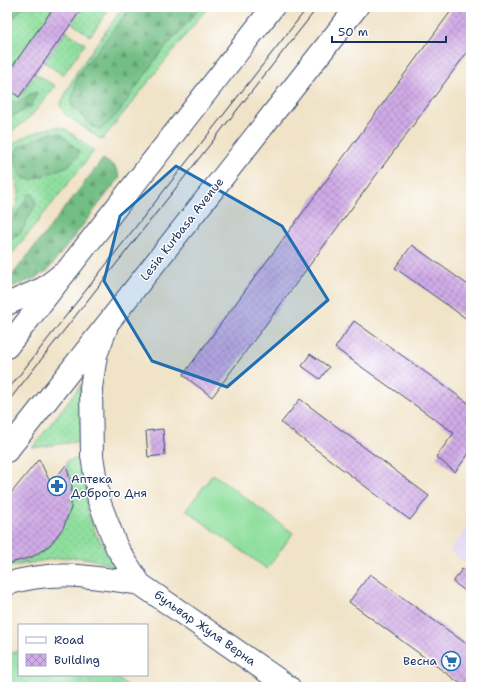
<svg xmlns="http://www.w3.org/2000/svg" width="478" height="694" font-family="'Shantell Sans',sans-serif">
<defs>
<pattern id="grass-dots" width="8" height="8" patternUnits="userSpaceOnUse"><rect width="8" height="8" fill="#8fdf9e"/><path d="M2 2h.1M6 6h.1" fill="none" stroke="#7bc08a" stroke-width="1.8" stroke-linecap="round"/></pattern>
<pattern id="forest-firs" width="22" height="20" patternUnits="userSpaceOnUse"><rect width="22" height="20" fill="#73be85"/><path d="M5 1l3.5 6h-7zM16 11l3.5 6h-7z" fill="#5e9b70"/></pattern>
<pattern id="building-cross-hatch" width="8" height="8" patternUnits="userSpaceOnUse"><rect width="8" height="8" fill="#d1abe7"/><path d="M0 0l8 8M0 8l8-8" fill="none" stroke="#a98cbe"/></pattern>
</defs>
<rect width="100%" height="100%" fill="#fff"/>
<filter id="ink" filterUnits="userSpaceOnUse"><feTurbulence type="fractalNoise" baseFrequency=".025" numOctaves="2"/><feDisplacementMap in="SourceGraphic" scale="8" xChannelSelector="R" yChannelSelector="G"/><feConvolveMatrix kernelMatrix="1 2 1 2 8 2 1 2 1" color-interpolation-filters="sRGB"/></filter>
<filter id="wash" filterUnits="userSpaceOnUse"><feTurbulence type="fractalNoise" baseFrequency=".012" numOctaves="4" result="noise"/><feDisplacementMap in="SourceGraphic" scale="16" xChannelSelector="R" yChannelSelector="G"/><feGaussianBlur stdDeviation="0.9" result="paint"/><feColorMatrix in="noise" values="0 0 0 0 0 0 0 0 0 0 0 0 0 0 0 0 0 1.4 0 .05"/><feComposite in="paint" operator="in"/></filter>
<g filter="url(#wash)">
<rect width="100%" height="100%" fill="#f0e3c7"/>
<path fill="#e2d4f3" d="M471,520V567L450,551Z"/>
<path fill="url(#grass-dots)" stroke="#55877e" d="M7,7H54L7,74Z
M83,7H111L90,36L72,23Z
M123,7H208L102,140L65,114L60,105L76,73Z
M66,31L85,44L63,75L44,62Z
M36,74L55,86C40,105 29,123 7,133V88L19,97Z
M57,127L67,130L94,151L7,260V223L12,217L17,202L19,191L14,174L7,160V150C18,137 41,129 57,127Z
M81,385V441L32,448Z
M75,459L84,465L87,508L96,535L121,570C109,565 98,560 85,558C63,555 29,563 7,568V563C47,564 73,523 72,487C72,478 65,470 67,461Z
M19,651V675H112L130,687H7V654Z"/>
<path fill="url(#forest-firs)" stroke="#477672" d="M7,7H23L7,26Z
M131,7H201L158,56L117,115L102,129L92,127L71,105L77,76Z
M37,92L31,107L11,117H7V97L16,103L31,94Z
M51,133H60L79,151L78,156L68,166L32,180L22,178L19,174L14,156L18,147Z
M103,159L115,167L120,177L48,270L36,278L7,289V282Z
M30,193L34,195L36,204L21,232L7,243V229Z"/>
<path fill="#8fdf9e" stroke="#55877e" d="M213,474L293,533L267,569L186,510Z"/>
<g id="blocks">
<path fill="url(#building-cross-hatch)" d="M54,7H83L19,97L7,88V74Z
M454,7H471V47L212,397L183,375Z
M412,245L471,287V322L395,268Z
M354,321L471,405V451L455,472L436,457L454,433L335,348Z
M310,354L329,367L320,379L302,366Z
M300,399L429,496L410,520L281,423Z
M163,429L165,455L148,457L146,431Z
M39,459L51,484L66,465L72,486L71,508L63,528L50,545L32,557L7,564V498Z
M462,569L471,576V595L453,582Z
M370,574L471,647V687H465L349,602Z"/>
</g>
</g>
<g filter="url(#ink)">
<use href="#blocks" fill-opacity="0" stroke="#3b4a6e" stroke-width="1"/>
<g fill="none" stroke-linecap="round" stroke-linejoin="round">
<g stroke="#3b4a6e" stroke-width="24">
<path id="minor" d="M7,304L44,288L62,274
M106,329L96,355L91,388L92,456L99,501L117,548L140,584L289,687
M7,584C54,569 93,577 140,584"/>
</g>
<g stroke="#3b4a6e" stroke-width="24">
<path id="major" d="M7,347L273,7
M7,451L357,7"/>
</g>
<use href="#minor" stroke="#fff" stroke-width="22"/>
<use href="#major" stroke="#fff" stroke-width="22"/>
<path stroke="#1b2f5e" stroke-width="1" d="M7,391L308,7
M7,403L318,7"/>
</g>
</g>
<path fill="#1f6fb2" fill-opacity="0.2" stroke="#1f6fb2" stroke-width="3" stroke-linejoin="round" d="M176,166L282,226L328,300L227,387L152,361L104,281L120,216Z"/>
<defs>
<g id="pharmacy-ring" transform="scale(1)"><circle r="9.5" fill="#fff" stroke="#1f6fb2" stroke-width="1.5"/><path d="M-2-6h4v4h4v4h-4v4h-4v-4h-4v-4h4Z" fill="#1f6fb2"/></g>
<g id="supermarket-ring" transform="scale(1)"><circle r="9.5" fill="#fff" stroke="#1f6fb2" stroke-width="1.5"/><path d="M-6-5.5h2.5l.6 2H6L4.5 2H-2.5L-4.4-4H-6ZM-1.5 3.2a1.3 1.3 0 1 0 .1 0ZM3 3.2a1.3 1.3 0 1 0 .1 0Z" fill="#1f6fb2"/></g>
</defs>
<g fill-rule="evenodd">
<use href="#pharmacy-ring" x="57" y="486"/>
<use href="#supermarket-ring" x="451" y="661"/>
</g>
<g text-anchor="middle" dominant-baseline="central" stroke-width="3" stroke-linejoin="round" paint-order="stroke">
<g font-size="12" fill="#1b2f5e" stroke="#fff">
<text transform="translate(182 229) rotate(-52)">Lesia Kurbasa Avenue</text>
<text transform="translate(205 628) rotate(35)">бульвар Жуля Верна</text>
</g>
<g font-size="12" fill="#1b2f5e" stroke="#fff" text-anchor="start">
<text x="71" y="479">Аптека<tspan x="71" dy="14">Доброго Дня</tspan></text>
<text x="437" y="661" text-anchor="end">Весна</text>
</g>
</g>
<rect width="478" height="694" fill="none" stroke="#fff" stroke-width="24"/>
<rect x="18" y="624" width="130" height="52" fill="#ffffff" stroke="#a4acbf"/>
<rect x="26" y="637" width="20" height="6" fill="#ffffff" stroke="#a4acbf"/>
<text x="54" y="644" font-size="12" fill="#1b2f5e">Road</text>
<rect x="26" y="654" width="20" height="12" fill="url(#building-cross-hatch)" stroke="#a4acbf"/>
<text x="54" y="664" font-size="12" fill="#1b2f5e">Building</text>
<path d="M332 36v6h114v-6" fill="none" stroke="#1b2f5e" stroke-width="2"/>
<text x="338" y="36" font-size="12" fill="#1b2f5e" stroke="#ffffff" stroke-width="3" paint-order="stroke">50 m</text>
</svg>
